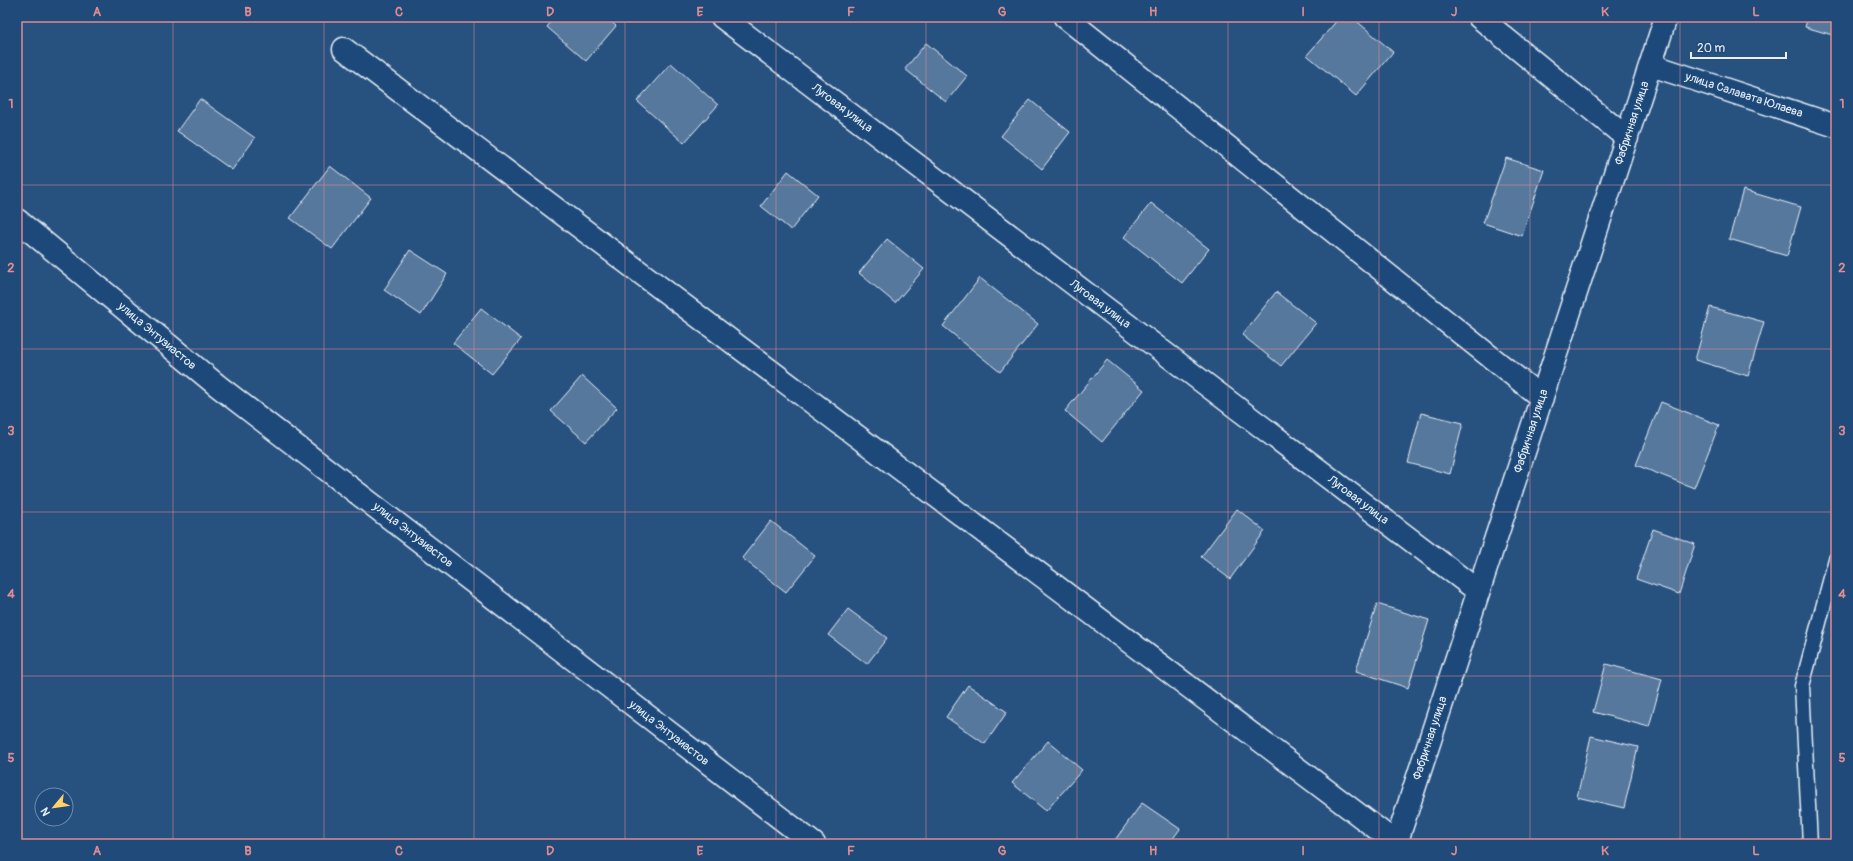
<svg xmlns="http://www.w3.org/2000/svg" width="1853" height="861" font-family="Pangolin,sans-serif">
<rect width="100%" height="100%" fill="#27517f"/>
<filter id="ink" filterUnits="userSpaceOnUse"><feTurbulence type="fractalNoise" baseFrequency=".025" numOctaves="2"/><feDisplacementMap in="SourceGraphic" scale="8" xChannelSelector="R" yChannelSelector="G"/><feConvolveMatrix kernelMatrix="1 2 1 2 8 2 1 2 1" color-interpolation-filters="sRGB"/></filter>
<g filter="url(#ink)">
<path fill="#57789d" stroke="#e8f1f8" d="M555,17H606L616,26L586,61L547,27Z
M1256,17H1266L1262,22Z
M1340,17H1352L1393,52L1356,96L1307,55Z
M1808,17H1836V36L1805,27Z
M926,43L967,76L946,102L905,69Z
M671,63L718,105L684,143L637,101Z
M200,99L255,138L232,170L177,131Z
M1030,100L1070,132L1042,169L1001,136Z
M1506,158L1544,170L1522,236L1483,223Z
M330,166L371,198L332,249L290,218Z
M788,171L818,195L791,230L761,206Z
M1743,190L1801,207L1787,256L1729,239Z
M1151,203L1209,249L1182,283L1124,237Z
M887,239L924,269L895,303L859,273Z
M410,250L447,274L421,315L384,290Z
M980,278L1038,324L1000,372L943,326Z
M1276,292L1316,323L1281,366L1242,335Z
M1710,307L1764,322L1748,376L1695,360Z
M481,308L521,339L492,374L453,343Z
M1107,360L1144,390L1102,442L1065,411Z
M582,376L617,408L586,442L551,411Z
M1661,402L1719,425L1694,488L1636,465Z
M1421,413L1463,423L1450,474L1408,463Z
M1237,509L1265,531L1230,579L1201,557Z
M771,521L815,556L786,592L742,558Z
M1653,529L1695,544L1679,594L1636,579Z
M1377,604L1429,620L1408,688L1356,671Z
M848,609L887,638L867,664L828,635Z
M1606,664L1662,679L1649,727L1593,712Z
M968,685L1007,712L985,744L946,717Z
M1591,736L1638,747L1624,808L1577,797Z
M1048,741L1082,770L1046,811L1012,783Z
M1142,803L1180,829L1169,844H1112Z"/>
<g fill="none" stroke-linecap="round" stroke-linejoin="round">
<g stroke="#e8f1f8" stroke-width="17">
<path id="service" d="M1810,844L1802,686L1836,559"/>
</g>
<g stroke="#e8f1f8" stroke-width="25">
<path id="minor" d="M722,17L1478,591
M1065,17L1542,398
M1479,17L1627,138
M344,49L1396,843
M1651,65L1836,126
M1396,844L1666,17"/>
</g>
<g stroke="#e8f1f8" stroke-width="25">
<path id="tertiary" d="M17,220L218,386L814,844"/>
</g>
<use href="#service" stroke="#1f4a7a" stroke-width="14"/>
<use href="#minor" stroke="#1f4a7a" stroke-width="22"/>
<use href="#tertiary" stroke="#1f4a7a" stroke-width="22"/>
</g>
</g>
<path fill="none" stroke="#df8c90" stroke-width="1" stroke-opacity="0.55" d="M173,17V844M324,17V844M474,17V844M625,17V844M776,17V844M926,17V844M1077,17V844M1228,17V844M1379,17V844M1530,17V844M1680,17V844M17,185H1836M17,349H1836M17,512H1836M17,676H1836"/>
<g text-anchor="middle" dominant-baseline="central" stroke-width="3.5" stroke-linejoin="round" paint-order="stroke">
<g font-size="12" fill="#e8f1f8" stroke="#1f4a7a">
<text transform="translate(1744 95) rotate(18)">улица Салавата Юлаева</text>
<text transform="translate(842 108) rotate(37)">Луговая улица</text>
<text transform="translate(1632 123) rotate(-72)">Фабричная улица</text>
<text transform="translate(1100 304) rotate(37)">Луговая улица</text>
<text transform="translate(157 336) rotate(40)">улица Энтузиастов</text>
<text transform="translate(1531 431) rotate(-72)">Фабричная улица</text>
<text transform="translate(1358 500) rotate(37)">Луговая улица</text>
<text transform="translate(413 535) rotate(38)">улица Энтузиастов</text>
<text transform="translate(669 733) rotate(38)">улица Энтузиастов</text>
<text transform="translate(1430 738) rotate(-72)">Фабричная улица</text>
</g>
</g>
<rect width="1853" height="861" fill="none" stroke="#1f4a7a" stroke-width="44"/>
<g transform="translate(54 807) rotate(241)"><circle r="19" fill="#1f4a7a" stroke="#6f8dac"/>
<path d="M0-3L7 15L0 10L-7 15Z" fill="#ffd166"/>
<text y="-6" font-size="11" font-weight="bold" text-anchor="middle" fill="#e8f1f8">N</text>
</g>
<path d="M1691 52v6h95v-6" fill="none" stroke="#e8f1f8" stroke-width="2"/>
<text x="1697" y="52" font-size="12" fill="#e8f1f8" stroke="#1f4a7a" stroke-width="3" paint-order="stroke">20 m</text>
<rect x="22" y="22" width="1809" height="817" fill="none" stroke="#df8c90" stroke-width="1.5"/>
<g font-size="13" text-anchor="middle" font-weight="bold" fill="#df8c90">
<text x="97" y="16">A</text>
<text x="248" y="16">B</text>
<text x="399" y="16">C</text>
<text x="550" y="16">D</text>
<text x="700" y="16">E</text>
<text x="851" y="16">F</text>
<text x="1002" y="16">G</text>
<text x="1153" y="16">H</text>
<text x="1303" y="16">I</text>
<text x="1454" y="16">J</text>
<text x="1605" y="16">K</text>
<text x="1756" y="16">L</text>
<text x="11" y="108">1</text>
<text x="1842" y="108">1</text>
<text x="11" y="272">2</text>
<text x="1842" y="272">2</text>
<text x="11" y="435">3</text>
<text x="1842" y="435">3</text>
<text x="11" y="598">4</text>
<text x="1842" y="598">4</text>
<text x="11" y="762">5</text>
<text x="1842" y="762">5</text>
<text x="97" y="855">A</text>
<text x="248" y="855">B</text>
<text x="399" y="855">C</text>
<text x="550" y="855">D</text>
<text x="700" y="855">E</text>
<text x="851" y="855">F</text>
<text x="1002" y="855">G</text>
<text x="1153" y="855">H</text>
<text x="1303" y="855">I</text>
<text x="1454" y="855">J</text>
<text x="1605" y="855">K</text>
<text x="1756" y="855">L</text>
</g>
</svg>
